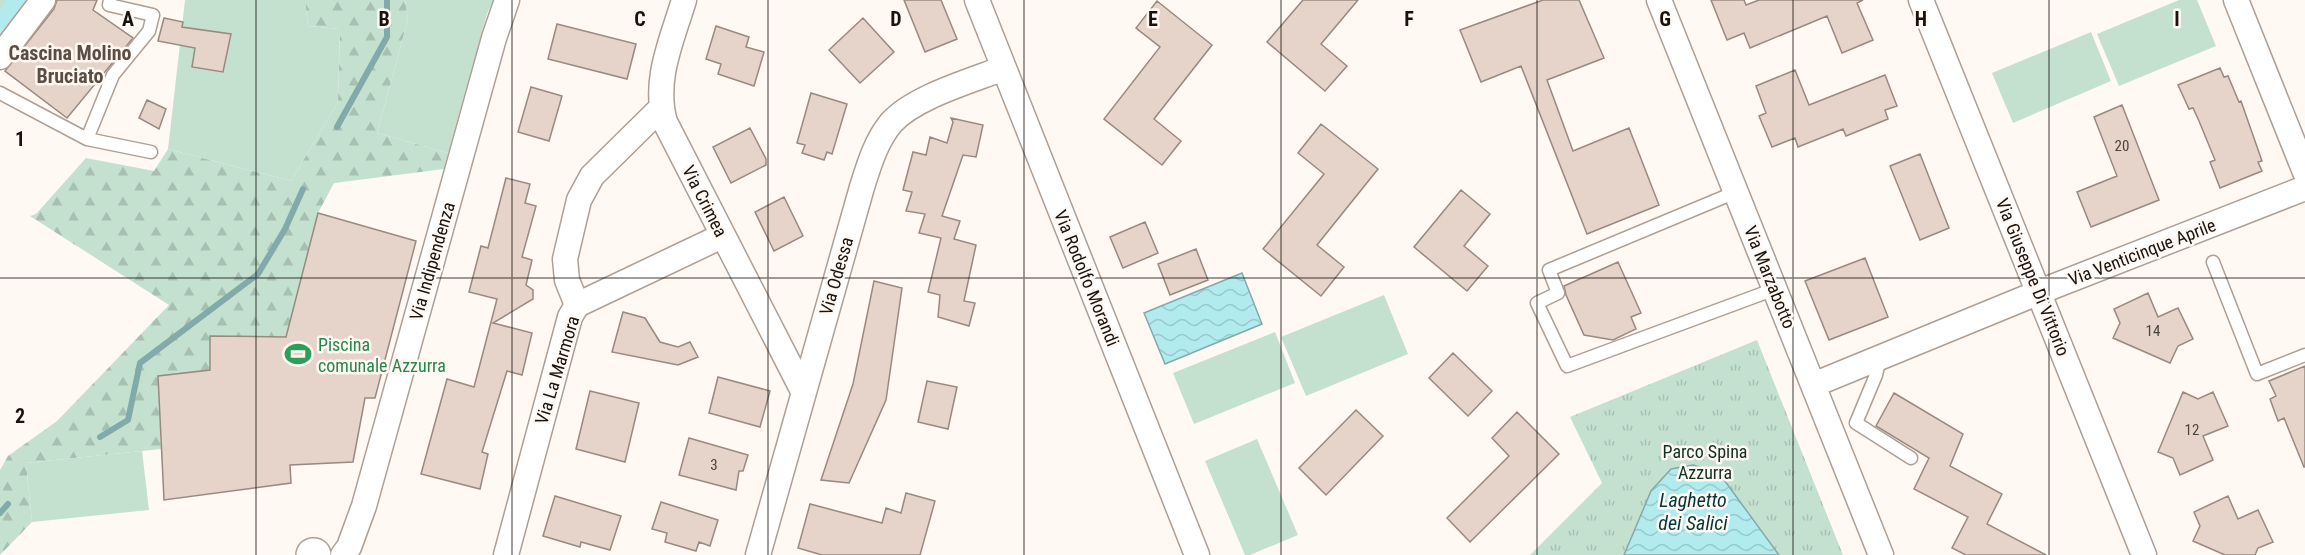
<svg xmlns="http://www.w3.org/2000/svg" width="2305" height="555" font-family="'Roboto Condensed',sans-serif">
<defs>
<pattern id="forest-firs" width="22" height="20" patternUnits="userSpaceOnUse" patternTransform="scale(1.5)"><rect width="22" height="20" fill="#c4e1d0"/><path d="M5 1l3.5 6h-7zM16 11l3.5 6h-7z" fill="#a8c0b1"/></pattern>
<pattern id="park-tufts" width="24" height="20" patternUnits="userSpaceOnUse" patternTransform="scale(1.5)"><rect width="24" height="20" fill="#c4e1d0"/><path d="M3 7l-1-3M5 7V3M7 7l1-3M15 17l-1-3M17 17v-4M19 17l1-3" fill="none" stroke="#a8c0b1"/></pattern>
<pattern id="water-waves" width="16" height="10" patternUnits="userSpaceOnUse" patternTransform="scale(1.5)"><rect width="16" height="10" fill="#b1ebee"/><path d="M0 5q4-4 8 0t8 0" fill="none" stroke="#98c9cb"/></pattern>
</defs>
<rect width="100%" height="100%" fill="#fff8f3"/>
<path fill="#c4e1d0" d="M185,0H305L308,26L340,29L338,102L291,181L168,149Z
M405,0H493L487,14L448,153L377,133L408,19Z
M2179,0H2197L2216,46L2119,86L2097,34Z
M2091,32L2111,81L2013,123L1992,73Z
M1384,295L1408,354L1306,396L1281,337Z
M1275,332L1295,383L1194,424L1173,373Z
M1257,439L1298,535L1250,555H1245L1205,461Z
M142,451L149,510L32,522L26,463Z"/>
<path fill="url(#forest-firs)" d="M0,0H34L0,45Z
M305,0H405L408,19L377,133L448,153L444,169L334,183L318,213L286,337L211,336L210,370L158,376L161,449L26,463L32,522L0,555V470L8,456L57,421L169,305L30,216L36,214L86,158L154,171L168,149L291,181L338,102L340,29L308,26Z"/>
<path fill="url(#park-tufts)" d="M1757,340L1843,555H1530L1602,483L1570,417Z"/>
<path fill="url(#water-waves)" stroke="#83aaab" stroke-width="1.5" d="M1242,273L1262,324L1165,364L1144,313Z
M1693,465L1719,473L1779,555H1624L1651,491L1671,469Z"/>
<g fill="none" stroke-linecap="round" stroke-linejoin="round">
<path stroke="#83aaab" stroke-width="6" d="M337,127L387,37V0
M100,437L128,420L140,363L258,274L285,229L303,189
M0,513L8,504"/>
<path stroke="#b1ebee" stroke-width="21" d="M0,31L18,0"/>
</g>
<path fill="#e6d4ca" stroke="#998980" stroke-width="1.5" d="M57,0H97L93,10L133,38L67,118L5,71L54,9Z
M904,0H941L957,39L925,52Z
M1303,0H1358L1321,44L1347,66L1325,91L1267,42Z
M1543,0H1579L1604,58L1547,80L1573,151L1629,128L1659,205L1587,234L1521,66L1481,82L1460,30Z
M1711,0H1744L1746,5L1759,0H1863L1857,3L1873,40L1842,53L1827,16L1750,48L1744,33L1727,40Z
M1157,1L1212,45L1154,119L1181,141L1162,165L1104,119L1160,47L1136,28Z
M164,18L183,22L182,27L231,34L223,72L192,67L195,48L158,41Z
M863,18L894,52L860,83L829,50Z
M557,24L636,44L627,79L548,59Z
M716,26L749,37L746,47L764,52L754,86L718,74L721,64L706,59Z
M2220,68L2224,77L2228,76L2239,102L2241,101L2262,161L2258,162L2262,171L2220,188L2210,162L2215,160L2199,121L2193,108L2189,109L2178,85Z
M1795,70L1809,105L1885,75L1897,106L1885,110L1888,119L1846,136L1843,129L1798,147L1795,138L1772,147L1759,116L1766,113L1756,86Z
M531,87L562,96L549,141L518,132Z
M811,93L847,104L832,154L827,152L824,160L802,153L805,145L797,143Z
M147,100L166,109L159,129L139,118Z
M2122,105L2159,200L2091,227L2077,192L2117,176L2094,117Z
M951,118L983,125L976,157L963,155L942,216L960,221L954,239L976,245L964,301L975,303L969,326L938,317L940,295L928,292L941,238L919,233L925,214L906,211L912,192L903,190L913,152L926,155L930,137L947,143L953,122Z
M1321,124L1378,169L1317,245L1344,267L1321,296L1263,249L1324,174L1298,153Z
M750,128L766,159V165L731,183L713,147Z
M1920,154L1949,228L1920,240L1890,166Z
M506,178L530,184L525,203L536,206L522,257L532,260L526,285L533,290V299L493,323L532,333L522,375L507,371L482,452L488,454L480,489L421,474L447,379L474,387L497,299L469,292L481,246L488,248Z
M1461,190L1490,214L1464,246L1488,266L1467,291L1414,247Z
M784,197L803,236L774,251L755,212Z
M318,213L416,241L375,398H365L353,462L290,465L291,483L164,500L158,376L210,370V336L286,337Z
M1145,222L1158,253L1123,268L1110,237Z
M1196,249L1208,280L1170,295L1158,264Z
M1865,258L1888,317L1829,340L1805,281Z
M1618,262L1641,313L1631,317L1636,329L1613,340L1584,335L1566,295L1564,286Z
M874,281L902,288L886,400L849,483L821,480L853,384Z
M2148,293L2158,317L2178,308L2193,339L2178,346L2170,363L2113,338L2120,323L2114,309Z
M623,312L645,318L660,342L678,347L690,342L698,357L678,365L612,352Z
M1453,353L1492,391L1468,416L1429,378Z
M2305,366V467H2304L2284,418L2278,421L2270,399L2276,396L2269,381Z
M718,377L770,391L760,427L709,413Z
M927,381L957,387L948,429L918,422Z
M590,391L639,403L625,462L576,449Z
M2183,392L2198,399L2213,392L2228,426L2203,436L2213,460L2180,475L2173,458L2158,452Z
M1894,393L1963,434L1950,466L2002,494L1987,524L2046,555H1966L1952,548L1968,517L1914,489L1929,458L1876,426Z
M1356,410L1383,436L1326,495L1299,468Z
M1517,412L1559,454L1470,542L1447,518L1509,456L1492,438Z
M689,438L748,455L743,471H739L736,490L679,475Z
M906,493L935,501L920,555H822L798,548L810,504L882,523L886,508L901,513Z
M555,496L621,516L610,550L581,542L580,547L543,536Z
M2228,496L2238,519L2258,510L2273,542L2258,548L2255,555H2225L2193,541L2200,526L2194,512Z
M661,502L718,520L710,546L699,542L696,551L665,542L667,533L652,529Z"/>
<g fill="none" stroke-linecap="round" stroke-linejoin="round">
<g stroke="#ae9f94" stroke-width="15">
<path id="lane" d="M0,93L87,139L151,152
M87,139L113,75L149,31L153,15L109,5L110,0
M1736,192L1549,270L1558,293L1537,303L1567,366L1775,289
M2213,262L2257,374L2305,355
M1880,358L1876,375L1856,423L1911,458"/>
</g>
<g stroke="#ae9f94" stroke-width="27">
<path id="street" d="M684,0C672,40 653,80 665,122L803,391
M977,0L1197,555
M1659,0L1881,555
M1921,0L2144,555
M2236,0L2305,172
M0,57L43,0
M577,305L567,280L565,259L579,200L592,176L661,108
M1813,385L2052,287L2305,188
M343,555L349,547L364,506L494,38L507,0
M506,555L570,317L577,305L722,236
M758,555L862,187C869,165 876,141 891,123C914,97 971,81 1004,68"/>
</g>
<g stroke="#ae9f94" stroke-width="36">
<path id="secondary" d="M313,555H314"/>
</g>
<use href="#lane" stroke="#fff" stroke-width="12"/>
<use href="#street" stroke="#fff" stroke-width="24"/>
<use href="#secondary" stroke="#fff" stroke-width="33"/>
</g>
<path fill="none" stroke="#18130f" stroke-width="1.5" stroke-opacity="0.55" d="M256,0V555M512,0V555M768,0V555M1024,0V555M1281,0V555M1537,0V555M1793,0V555M2049,0V555M0,278H2305"/>
<defs>
<g id="stadium-bare" transform="scale(2.07)"><path d="M0-5a6.5 5 0 1 0 0 10a6.5 5 0 1 0 0-10ZM-3.5-1.8h7v3.6h-7Z" fill="#2e9e5b" stroke="#fff8f3" stroke-width="2.5" paint-order="stroke"/></g>
</defs>
<g fill-rule="evenodd">
<use href="#stadium-bare" x="298" y="354"/>
</g>
<g text-anchor="middle" dominant-baseline="central" stroke-width="5" stroke-linejoin="round" paint-order="stroke">
<g font-size="15" fill="#4c433e">
<text x="2122" y="146">20</text>
<text x="2153" y="331">14</text>
<text x="2192" y="430">12</text>
<text x="714" y="465">3</text>
</g>
<g font-size="18" fill="#18130f" stroke="#fff8f3">
<text transform="translate(705 201) rotate(63)">Via Crimea</text>
<text transform="translate(2142 252) rotate(-21)">Via Venticinque Aprile</text>
<text transform="translate(432 261) rotate(-74)">Via Indipendenza</text>
<text transform="translate(836 276) rotate(-74)">Via Odessa</text>
<text transform="translate(1770 277) rotate(68)">Via Marzabotto</text>
<text transform="translate(2033 277) rotate(68)">Via Giuseppe Di Vittorio</text>
<text transform="translate(1087 278) rotate(68)">Via Rodolfo Morandi</text>
<text transform="translate(557 370) rotate(-73)">Via La Marmora</text>
</g>
<g font-size="18" fill="#27864d" stroke="#fff8f3" text-anchor="start">
<text x="318" y="344">Piscina<tspan x="318" dy="21">comunale Azzurra</tspan></text>
</g>
<g font-size="18" fill="#0c311f" stroke="#fff8f3">
<text x="1705" y="451">Parco Spina<tspan x="1705" dy="21">Azzurra</tspan></text>
</g>
<g font-size="20" font-weight="bold" fill="#5b4d44" stroke="#fff8f3">
<text x="70" y="53">Cascina Molino<tspan x="70" dy="23">Bruciato</tspan></text>
</g>
<g font-size="20" font-style="italic" fill="#00373a" stroke="#fff8f3">
<text x="1693" y="500">Laghetto<tspan x="1693" dy="23">dei Salici</tspan></text>
</g>
</g>
<g font-size="20" text-anchor="middle" font-weight="bold" fill="#18130f" stroke="#fff8f3" stroke-width="5" stroke-linejoin="round" paint-order="stroke">
<text x="128" y="26">A</text>
<text x="384" y="26">B</text>
<text x="640" y="26">C</text>
<text x="896" y="26">D</text>
<text x="1153" y="26">E</text>
<text x="1409" y="26">F</text>
<text x="1665" y="26">G</text>
<text x="1921" y="26">H</text>
<text x="2177" y="26">I</text>
<text x="20" y="146">1</text>
<text x="20" y="423">2</text>
</g>
</svg>
